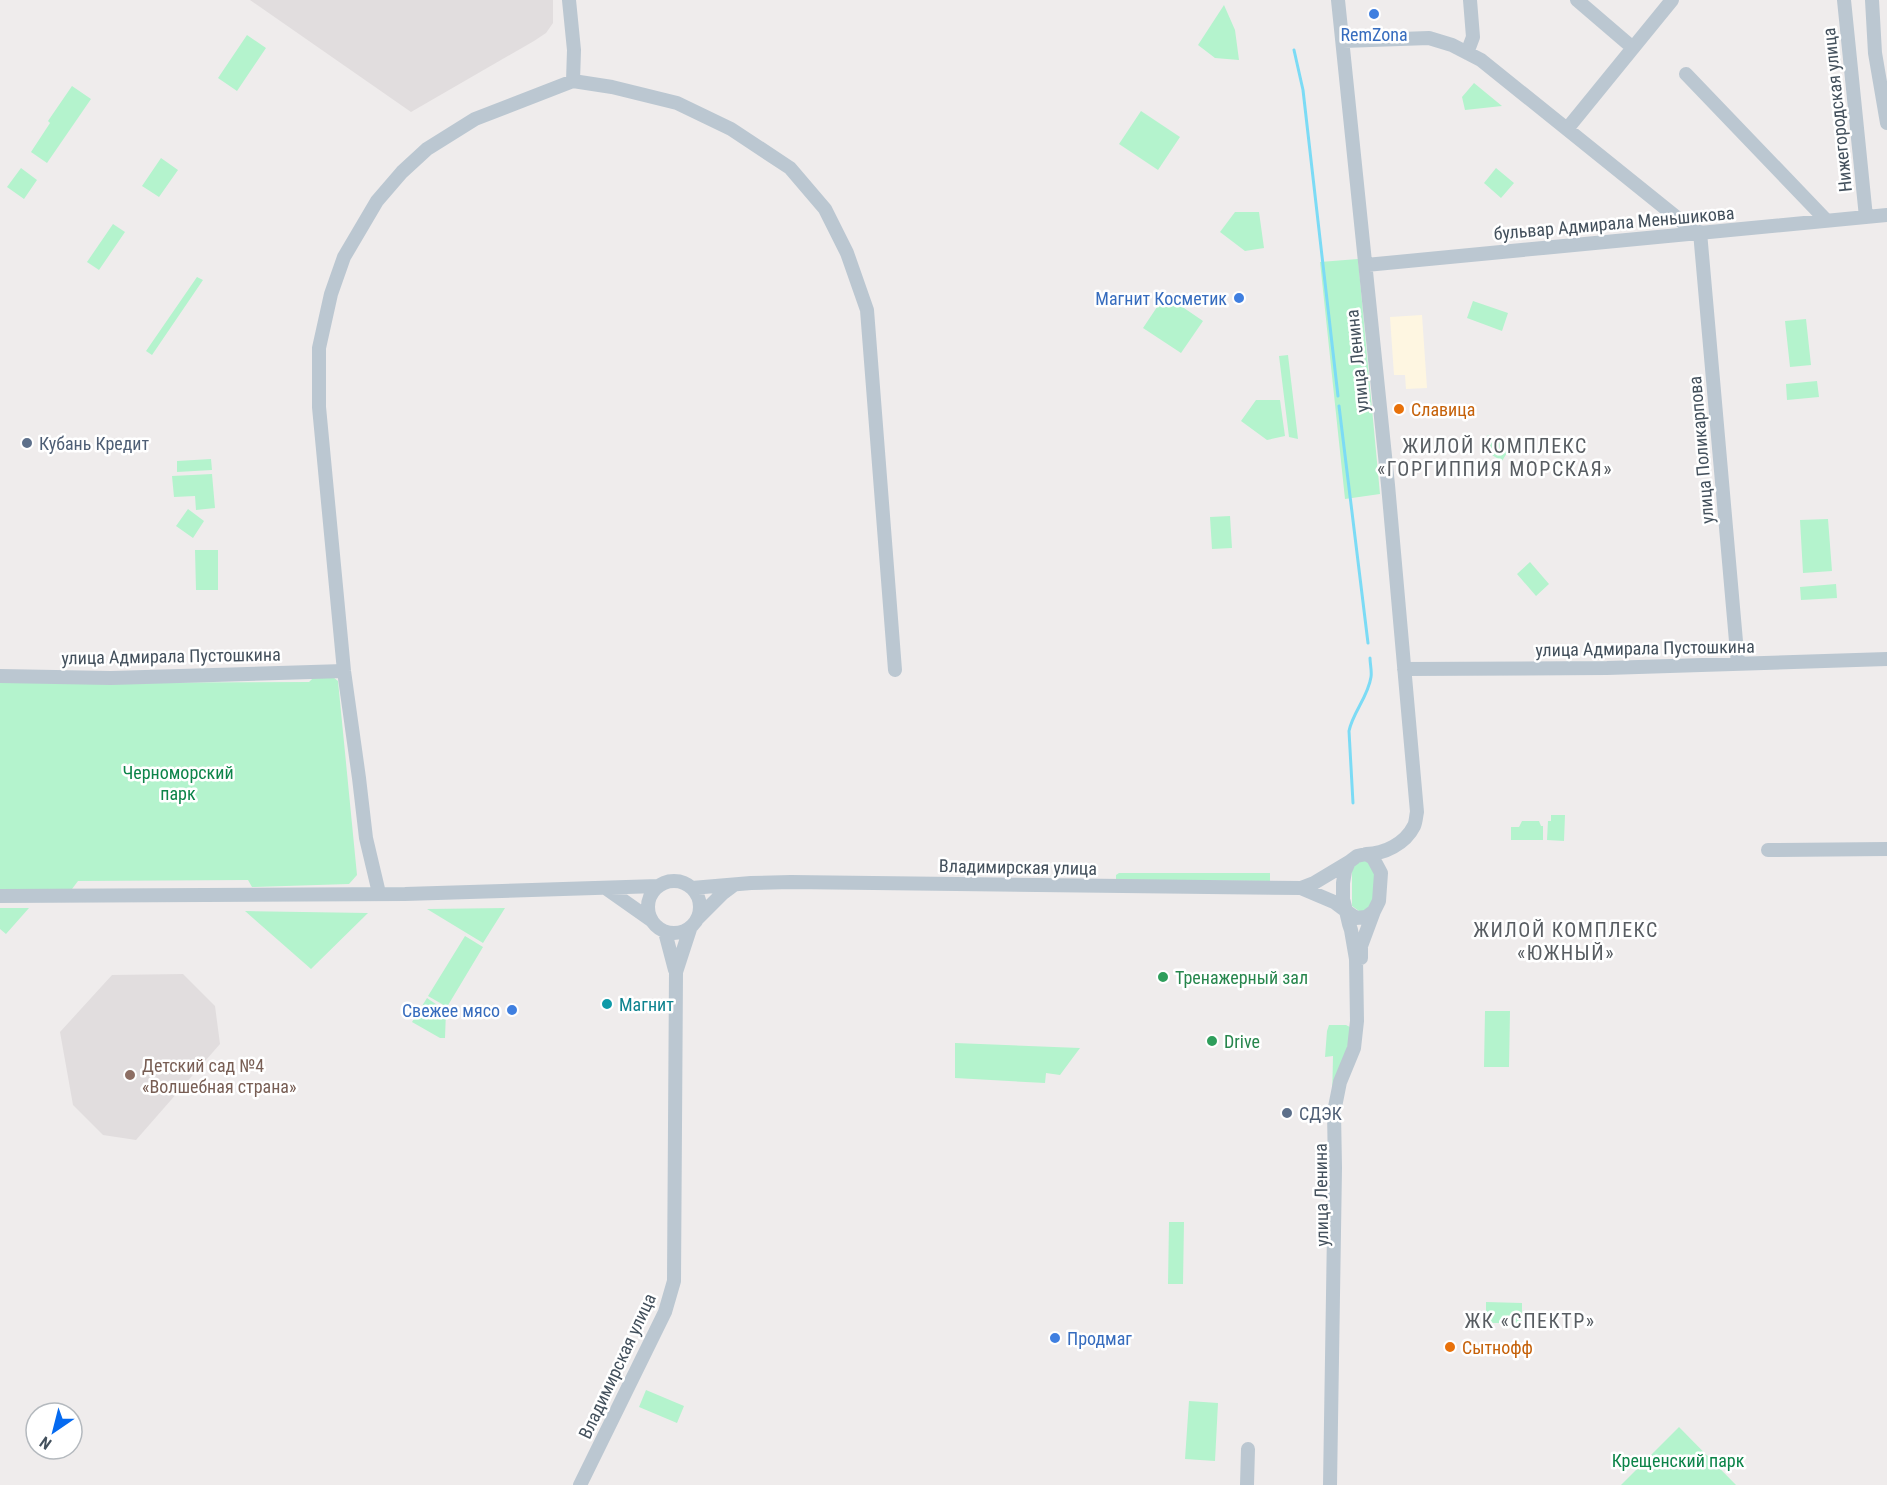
<svg xmlns="http://www.w3.org/2000/svg" width="1887" height="1485" font-family="'Roboto Condensed',sans-serif">
<rect width="100%" height="100%" fill="#efecec"/>
<path fill="#fef6e1" d="M1422,315L1427,388L1406,389L1405,375H1394L1390,317Z"/>
<path fill="#e1ddde" d="M250,0H553V23L546,33L534,41L411,112Z
M183,974L215,1006L220,1044L136,1140L103,1135L73,1105L60,1032L112,975Z"/>
<path fill="#b4f3cd" d="M1224,5L1235,30L1239,60L1215,58L1198,45Z
M247,35L266,48L237,91L218,78Z
M1474,83L1502,106L1465,110L1462,97Z
M72,86L91,99L47,163L31,152L50,123L48,121Z
M1141,111L1180,137L1158,170L1119,144Z
M161,158L178,170L159,197L142,186Z
M21,168L37,180L24,199L7,187Z
M1496,168L1514,183L1501,198L1484,183Z
M1235,212H1259L1264,248L1245,251L1220,232Z
M113,224L125,232L99,270L87,262Z
M1358,259L1380,494L1345,499L1320,262Z
M197,277L203,280L152,355L146,351Z
M1165,295L1203,321L1181,353L1143,328Z
M1473,301L1508,313L1502,331L1467,318Z
M1806,319L1811,365L1790,367L1785,321Z
M1288,355L1298,439L1289,437L1279,356Z
M1817,381L1819,397L1787,400L1786,384Z
M1256,400H1280L1285,436L1267,440L1241,421Z
M1488,435L1510,448L1502,461L1480,448Z
M211,459L212,470L177,472V461Z
M212,474L215,508L196,510L195,496L174,497L172,476Z
M188,509L204,521L193,538L176,526Z
M1230,516L1232,548L1212,549L1210,517Z
M1828,519L1832,571L1803,573L1800,520Z
M195,550H218V590H196Z
M1530,562L1549,584L1536,596L1517,574Z
M1836,584L1837,598L1801,600L1800,587Z
M329,674L338,681L357,875L349,884L252,887L248,880L78,881L72,889H0V683L309,682L315,676Z
M1551,815H1565L1564,841L1547,840L1548,821H1551Z
M1522,821H1539L1541,826H1543V840H1511V827H1519Z
M1366,859L1376,868L1373,904L1363,914L1352,906V871L1355,864Z
M1119,873H1270V881L1116,880V875Z
M0,908H29L6,934L0,929Z
M505,908L483,943L427,909Z
M245,911L368,913L311,969Z
M465,936L483,947L447,1007L428,996Z
M427,998L446,1011L445,1038H440L412,1022Z
M1485,1011H1510L1509,1067H1484Z
M1329,1025H1346L1352,1028L1339,1081L1332,1169L1328,1170L1324,1163V1145H1331L1333,1056L1325,1057L1327,1031Z
M955,1043L1080,1048L1060,1075L1046,1073L1045,1083L955,1078Z
M1169,1222H1184L1183,1284H1168Z
M1486,1302L1522,1303V1323H1486Z
M646,1390L684,1406L677,1423L639,1407Z
M1189,1401L1218,1403L1215,1461L1185,1459Z
M1679,1427L1736,1485H1621Z"/>
<g fill="none" stroke-linecap="round" stroke-linejoin="round">
<path stroke="#7cdbf5" stroke-width="3" d="M1294,50L1303,90L1338,396
M1339,406L1368,643
M1353,803L1349,731C1353,712 1368,697 1371,677C1372,671 1370,664 1370,658"/>
<path stroke="#bbc7d1" stroke-width="14" d="M1338,0L1388,485L1417,812C1416,816 1416,822 1414,826C1405,844 1384,854 1366,854
M1577,0L1633,48
M1844,0L1866,217
M1872,0L1875,53L1887,123
M1343,41L1429,38L1452,45L1481,60L1696,233
M1467,53L1473,37L1470,0
M1686,74L1827,221
M573,81L612,87L677,103L731,129L790,168L825,209L847,253L867,310L895,670
M1567,129L1672,0
M1700,232L1738,664
M1366,265L1887,215
M1404,669L1607,668L1887,659
M0,676L111,678L344,671
M1768,850L1887,849
M648 907a26 26 0 1 1 52 0a26 26 0 1 1-52 0Z
M692,888L751,883L791,882L1301,888L1334,902L1346,911L1356,918L1366,917L1374,911L1379,901L1381,873L1373,858L1366,854L1357,856L1349,862L1345,871L1343,883V899L1346,911L1349,924L1351,930L1356,959L1357,1021L1354,1048L1340,1082L1334,1112L1335,1168L1330,1485
M1301,888L1314,883L1349,862
M607,889L651,920
M379,893L366,838L359,778L344,671L319,407V348L331,294L344,257L377,201L402,172L427,149L475,119L573,81L574,50L569,0
M0,896L405,894L658,886
M698,918L722,894L734,885
M665,932L675,970
M1361,958V946L1374,911
M580,1485L665,1312L674,1281L676,972L690,929
M1247,1485L1248,1449"/>
</g>
<g fill="#3f7fe0" stroke="#fff" stroke-width="2">
<circle cx="1374" cy="14" r="6"/>
<circle cx="1239" cy="298" r="6"/>
<circle cx="512" cy="1010" r="6"/>
<circle cx="1055" cy="1338" r="6"/>
</g>
<g fill="#e8710a" stroke="#fff" stroke-width="2">
<circle cx="1399" cy="409" r="6"/>
<circle cx="1450" cy="1347" r="6"/>
</g>
<g fill="#5c6f8a" stroke="#fff" stroke-width="2">
<circle cx="27" cy="443" r="6"/>
<circle cx="1287" cy="1113" r="6"/>
</g>
<g fill="#2e9e5b" stroke="#fff" stroke-width="2">
<circle cx="1163" cy="977" r="6"/>
<circle cx="1212" cy="1041" r="6"/>
</g>
<circle fill="#0f9aa8" stroke="#fff" stroke-width="2" cx="607" cy="1004" r="6"/>
<circle fill="#8d6e63" stroke="#fff" stroke-width="2" cx="130" cy="1075" r="6"/>
<g text-anchor="middle" dominant-baseline="central" stroke-width="5" stroke-linejoin="round" paint-order="stroke">
<g font-size="18" fill="#366cbe" stroke="#fff" text-anchor="end">
<text x="1374" y="34" text-anchor="middle">RemZona</text>
<text x="1227" y="298">Магнит Косметик</text>
<text x="500" y="1010">Свежее мясо</text>
<text x="1067" y="1338" text-anchor="start">Продмаг</text>
</g>
<g font-size="18" fill="#43505c" stroke="#fff">
<text transform="translate(1837 110) rotate(-96)">Нижегородская улица</text>
<text transform="translate(1614 223) rotate(-5)">бульвар Адмирала Меньшикова</text>
<text transform="translate(1357 361) rotate(-96)">улица Ленина</text>
<text transform="translate(1701 450) rotate(-95)">улица Поликарпова</text>
<text transform="translate(1645 648) rotate(-1)">улица Адмирала Пустошкина</text>
<text transform="translate(171 656) rotate(-1)">улица Адмирала Пустошкина</text>
<text transform="translate(1018 867) rotate(1)">Владимирская улица</text>
<text transform="translate(1321 1195) rotate(-91)">улица Ленина</text>
<text transform="translate(617 1366) rotate(-65)">Владимирская улица</text>
</g>
<g font-size="18" fill="#c56008" stroke="#fff" text-anchor="start">
<text x="1411" y="409">Славица</text>
<text x="1462" y="1347">Сытнофф</text>
</g>
<g font-size="18" fill="#4e5e75" stroke="#fff" text-anchor="start">
<text x="39" y="443">Кубань Кредит</text>
<text x="1299" y="1113">СДЭК</text>
</g>
<g font-size="18" fill="#0c8449" stroke="#fff">
<text x="178" y="772">Черноморский<tspan x="178" dy="21">парк</tspan></text>
<text x="1678" y="1460">Крещенский парк</text>
</g>
<g font-size="18" fill="#27864d" stroke="#fff" text-anchor="start">
<text x="1175" y="977">Тренажерный зал</text>
<text x="1224" y="1041">Drive</text>
</g>
<g font-size="18" fill="#0d838f" stroke="#fff" text-anchor="start">
<text x="619" y="1004">Магнит</text>
</g>
<g font-size="18" fill="#785e54" stroke="#fff" text-anchor="start">
<text x="142" y="1065">Детский сад №4<tspan x="142" dy="21">«Волшебная страна»</tspan></text>
</g>
<g font-size="20" letter-spacing="1.5" fill="#585d62" stroke="#fff">
<text x="1495" y="446">ЖИЛОЙ КОМПЛЕКС<tspan x="1495" dy="23">«ГОРГИППИЯ МОРСКАЯ»</tspan></text>
<text x="1566" y="930">ЖИЛОЙ КОМПЛЕКС<tspan x="1566" dy="23">«ЮЖНЫЙ»</tspan></text>
<text x="1530" y="1321">ЖК «СПЕКТР»</text>
</g>
</g>
<g transform="translate(54 1431) rotate(215)"><circle r="28" fill="#ffffff" stroke="#b4b9be" stroke-width="1.5"/>
<path d="M0-4.5L10 22L0 15L-10 22Z" fill="#056af0"/>
<text y="-9" font-size="16" font-weight="bold" text-anchor="middle" fill="#43505c">N</text>
</g>
</svg>
